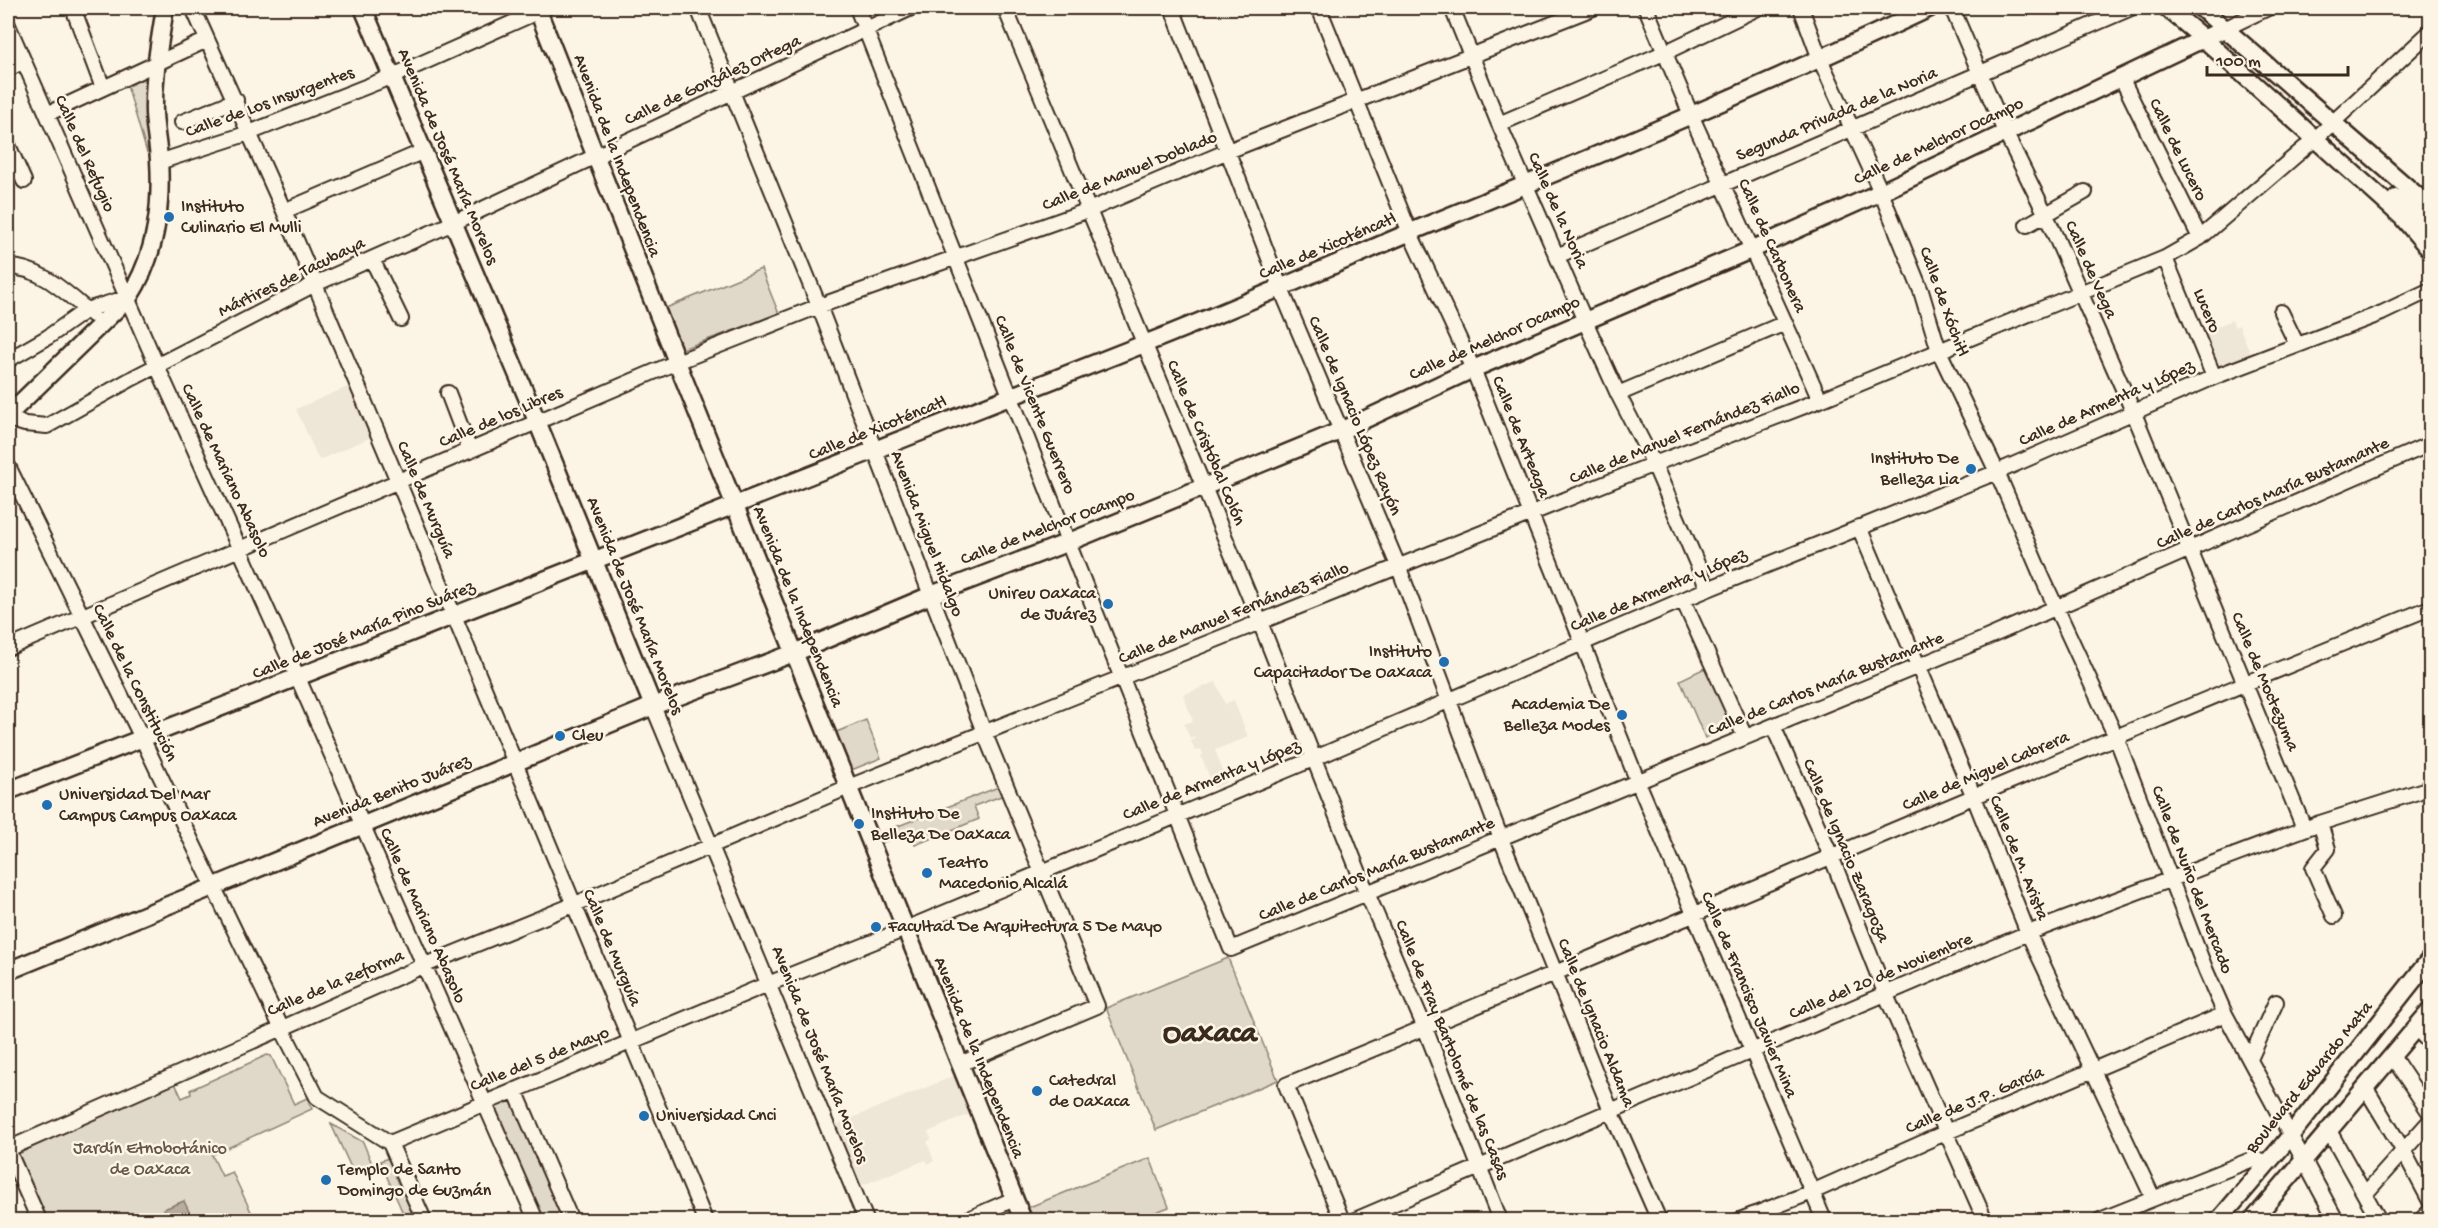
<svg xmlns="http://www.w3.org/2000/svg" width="2438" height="1228" font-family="'Gochi Hand',sans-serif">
<rect width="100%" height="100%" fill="#fcf5e5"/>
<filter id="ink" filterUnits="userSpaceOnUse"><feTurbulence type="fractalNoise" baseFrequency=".0167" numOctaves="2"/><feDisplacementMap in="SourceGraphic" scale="12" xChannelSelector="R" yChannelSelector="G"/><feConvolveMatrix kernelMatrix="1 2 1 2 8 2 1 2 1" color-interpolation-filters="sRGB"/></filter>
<g filter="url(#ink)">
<path fill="#eee6d6" d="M2232,320L2235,327L2239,325L2251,355L2216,368L2202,333Z
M352,385L374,436L319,460L296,409Z
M1216,682L1225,704L1234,700L1248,737L1215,750L1227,782L1214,788L1201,756L1203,754L1201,749L1195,751L1191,741L1195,739L1194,736L1190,738L1184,724L1193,721L1183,695Z
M954,1076L970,1114L928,1132L931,1139L927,1142L934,1161L928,1164L926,1160L860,1186L835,1125Z"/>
<path fill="#e0d8c8" stroke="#8e8173" stroke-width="1.5" d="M151,70L147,153L126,82Z
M761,269L779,314L682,349L666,308Z
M1707,667L1733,725L1705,738L1680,680Z
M866,720L881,758L849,771L834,733Z
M1001,786L1004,795L974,806L979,819L915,845L909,832L878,844L875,835Z
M1228,958L1278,1080L1156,1130L1106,1008Z
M267,1055L271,1056L294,1104L307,1098L312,1109L212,1155L222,1176L232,1172L255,1220H47L17,1154L174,1081L182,1098L191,1094L190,1090Z
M513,1098L568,1217L560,1220H540L490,1106Z
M331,1124L363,1142L373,1166L354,1174Z
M391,1157L419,1220H406L380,1161Z
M1150,1158L1169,1207L1135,1220H1026L1022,1210Z"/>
<path fill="#b7ad9e" stroke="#85796b" stroke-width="1.5" d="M184,1201L193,1220H169L164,1209Z"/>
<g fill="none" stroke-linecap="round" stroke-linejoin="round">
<g stroke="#3b2a1e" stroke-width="18">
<path id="minor" d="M73,8L103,88
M193,8L284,211L398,481L705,1220
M698,8L819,306L984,732L1097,1006L960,1064
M857,8L1111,651L1231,949L1984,639L2430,444
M1005,8L1260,622L1367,893L1425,1028L1500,1220
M1172,8L1281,289L1399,568L1501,839L1611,1111L1659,1220
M1319,8L1410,233L1473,369L1638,782L1824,1220
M1452,8L1499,124L1585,321L1618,394L1654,464L1708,589
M1646,8L1691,115L1820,400
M1801,8L1820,59L1881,192L1921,291L1939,351L1997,472L2042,577L2116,737L2206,971L2225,1014L2336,1220
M1952,8L2005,132L2046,215L2133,411L2304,828
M8,25L157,366L298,678L536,1220
M2224,29L2268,8
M8,69L24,61
M2121,77L2200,238
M47,114L207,40
M182,122L236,100
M1499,124L1666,52L1758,8
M8,145L24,181
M159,162L249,133L393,76L546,8
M284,211L424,151
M2027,225L2085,192
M1557,256L2131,8
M2165,258L2214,377
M372,259L401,319
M8,267C42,267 68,295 93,315
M2281,312L2297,345
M8,360L48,337L86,310L129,297
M448,393L470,451
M1618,394L1785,323
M8,419L25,424L47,426L133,378L315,284L453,223L911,8
M8,466L142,738L281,1027L317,1097L390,1143L768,984L903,930L1313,759L1708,589L1997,472L2214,377L2382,313L2430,290
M1859,527L1974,797L2028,933L2153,1198
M1683,600L1745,737
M8,648L677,362L819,306L1089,210L1228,151L1593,8
M653,706L866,1220
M1773,726L1831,856L1886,995L1985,1220
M2320,823L2328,849L2313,868L2334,916
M2416,1028L2430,1043
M2392,1056L2430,1113
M2250,1059L2276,1002
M2365,1087L2403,1150L2430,1201
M515,1090L571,1220
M2328,1129L2379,1220
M390,1143L424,1220
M8,1149L425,965L573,905L846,788L1654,464L1820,400L2165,258L2200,238L2315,139L2430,32
M8,1150L39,1220
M2365,1194L2430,1121
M966,1220L1014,1199
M1342,1220L1286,1085C1668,928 2047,762 2430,608
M1355,1220L2028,933L2320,823L2430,788
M1740,1220L1812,1192L1947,1132L2225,1014
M2100,1220L2253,1159L2269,1162
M2421,1220L2430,1211"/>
</g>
<g stroke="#3b2a1e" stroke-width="21">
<path id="major" d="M363,8L537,421L653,706
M537,8L677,362L1023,1220
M2167,8L2204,39L2402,217L2430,250
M2201,8L2430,207
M2396,198L2430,227
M8,415L129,297C156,256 162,208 159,160C158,141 153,123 154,104C154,72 160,39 165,8
M8,791C386,643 765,494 1144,344C1234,309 1323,269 1413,231C1587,160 1760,88 1930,8
M8,971L653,706L794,653L931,595L1069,542L1340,431L1473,369L1753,249L1881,192L2224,29
M2219,1220L2283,1145L2430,959
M2253,1220L2430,1011"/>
</g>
<use href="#minor" stroke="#fcf5e5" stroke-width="14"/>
<use href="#major" stroke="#fcf5e5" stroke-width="16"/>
</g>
</g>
<g fill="#1f6fb2" stroke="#fcf5e5" stroke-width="2">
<circle cx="169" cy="217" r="6"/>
<circle cx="1971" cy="469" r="6"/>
<circle cx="1108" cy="604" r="6"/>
<circle cx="1444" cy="662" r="6"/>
<circle cx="1622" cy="715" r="6"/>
<circle cx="560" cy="736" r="6"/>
<circle cx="47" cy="805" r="6"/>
<circle cx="859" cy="824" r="6"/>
<circle cx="927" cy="873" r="6"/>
<circle cx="876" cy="927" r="6"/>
<circle cx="1037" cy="1091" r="6"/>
<circle cx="644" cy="1116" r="6"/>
<circle cx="326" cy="1180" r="6"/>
</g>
<g text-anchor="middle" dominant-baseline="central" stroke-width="5" stroke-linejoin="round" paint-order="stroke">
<g font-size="18" fill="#3b2a1e" stroke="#fcf5e5">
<text transform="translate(713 81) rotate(-25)">Calle de González Ortega</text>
<text transform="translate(270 103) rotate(-20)">Calle de Los Insurgentes</text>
<text transform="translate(1837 115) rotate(-23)">Segunda Privada de la Noria</text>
<text transform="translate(1939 142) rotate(-25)">Calle de Melchor Ocampo</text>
<text transform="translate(2177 150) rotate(64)">Calle de Lucero</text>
<text transform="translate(84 154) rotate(66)">Calle del Refugio</text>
<text transform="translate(616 156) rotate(69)">Avenida de la Independencia</text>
<text transform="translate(447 157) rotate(67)">Avenida de José María Morelos</text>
<text transform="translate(1130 172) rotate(-22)">Calle de Manuel Doblado</text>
<text transform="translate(1557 211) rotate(66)">Calle de la Noria</text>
<text transform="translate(1771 246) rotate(66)">Calle de Carbonera</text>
<text transform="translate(1328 247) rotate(-23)">Calle de Xicoténcatl</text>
<text transform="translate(2090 270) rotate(66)">Calle de Vega</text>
<text transform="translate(292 278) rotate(-26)">Mártires de Tacubaya</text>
<text transform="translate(1943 302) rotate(70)">Calle de Xóchitl</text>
<text transform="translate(2206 311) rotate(68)">Lucero</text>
<text transform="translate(1495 339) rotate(-24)">Calle de Melchor Ocampo</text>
<text transform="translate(2107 404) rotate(-24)">Calle de Armenta y López</text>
<text transform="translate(1034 405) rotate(68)">Calle de Vicente Guerrero</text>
<text transform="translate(1354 416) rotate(67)">Calle de Ignacio López Rayón</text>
<text transform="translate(501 418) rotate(-23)">Calle de los Libres</text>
<text transform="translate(878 429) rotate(-22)">Calle de Xicoténcatl</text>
<text transform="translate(1685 434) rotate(-22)">Calle de Manuel Fernández Fiallo</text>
<text transform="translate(1520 437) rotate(68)">Calle de Arteaga</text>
<text transform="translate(1205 443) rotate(67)">Calle de Cristóbal Colón</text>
<text transform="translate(225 471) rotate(65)">Calle de Mariano Abasolo</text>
<text transform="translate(2273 494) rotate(-24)">Calle de Carlos María Bustamante</text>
<text transform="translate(425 500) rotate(67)">Calle de Murguía</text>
<text transform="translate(1048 528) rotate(-21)">Calle de Melchor Ocampo</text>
<text transform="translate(926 534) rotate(69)">Avenida Miguel Hidalgo</text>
<text transform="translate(1659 591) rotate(-23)">Calle de Armenta y López</text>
<text transform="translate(634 606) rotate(68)">Avenida de José María Morelos</text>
<text transform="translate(797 607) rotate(68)">Avenida de la Independencia</text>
<text transform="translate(1234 614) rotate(-22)">Calle de Manuel Fernández Fiallo</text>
<text transform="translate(364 631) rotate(-22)">Calle de José María Pino Suárez</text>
<text transform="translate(2264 682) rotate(67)">Calle de Moctezuma</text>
<text transform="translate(134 683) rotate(64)">Calle de la Constitución</text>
<text transform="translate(1826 685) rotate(-22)">Calle de Carlos María Bustamante</text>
<text transform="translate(1986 772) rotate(-23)">Calle de Miguel Cabrera</text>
<text transform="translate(1212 781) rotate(-22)">Calle de Armenta y López</text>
<text transform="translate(392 792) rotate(-22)">Avenida Benito Juárez</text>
<text transform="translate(1845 851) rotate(67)">Calle de Ignacio Zaragoza</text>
<text transform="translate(2018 858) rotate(68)">Calle de M. Arista</text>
<text transform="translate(1377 870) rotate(-22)">Calle de Carlos María Bustamante</text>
<text transform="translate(2191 880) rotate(69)">Calle de Nuño del Mercado</text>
<text transform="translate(422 916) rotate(66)">Calle de Mariano Abasolo</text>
<text transform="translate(611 948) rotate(67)">Calle de Murguía</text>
<text transform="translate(1881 977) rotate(-23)">Calle del 20 de Noviembre</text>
<text transform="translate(336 984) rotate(-23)">Calle de la Reforma</text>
<text transform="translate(1748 995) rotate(67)">Calle de Francisco Javier Mina</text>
<text transform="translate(1595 1023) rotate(68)">Calle de Ignacio Aldama</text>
<text transform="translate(1451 1050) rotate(68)">Calle de Fray Bartolomé de las Casas</text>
<text transform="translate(819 1055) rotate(68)">Avenida de José María Morelos</text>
<text transform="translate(978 1058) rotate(68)">Avenida de la Independencia</text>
<text transform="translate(540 1060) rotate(-22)">Calle del 5 de Mayo</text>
<text transform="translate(2310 1078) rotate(-51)">Boulevard Eduardo Mata</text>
<text transform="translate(1975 1101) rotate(-23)">Calle de J.P. García</text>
</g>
<g font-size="18" fill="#3b2a1e" stroke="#fcf5e5" text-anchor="start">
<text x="181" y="207">Instituto<tspan x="181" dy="21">Culinario El Mulli</tspan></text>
<text x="1959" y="459" text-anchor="end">Instituto De<tspan x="1959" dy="21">Belleza Lia</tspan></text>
<text x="1096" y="594" text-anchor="end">Unireu Oaxaca<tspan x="1096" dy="21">de Juárez</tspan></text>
<text x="1432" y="652" text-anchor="end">Instituto<tspan x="1432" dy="21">Capacitador De Oaxaca</tspan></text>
<text x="1610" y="705" text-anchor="end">Academia De<tspan x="1610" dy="21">Belleza Modes</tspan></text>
<text x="572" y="736">Cleu</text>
<text x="59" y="795">Universidad Del Mar<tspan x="59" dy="21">Campus Campus Oaxaca</tspan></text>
<text x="871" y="814">Instituto De<tspan x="871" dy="21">Belleza De Oaxaca</tspan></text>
<text x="939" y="863">Teatro<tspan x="939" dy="21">Macedonio Alcalá</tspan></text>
<text x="888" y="927">Facultad De Arquitectura 5 De Mayo</text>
<text x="1049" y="1081">Catedral<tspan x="1049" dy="21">de Oaxaca</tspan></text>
<text x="656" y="1116">Universidad Cnci</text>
<text x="338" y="1170">Templo de Santo<tspan x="338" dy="21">Domingo de Guzmán</tspan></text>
</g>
<g font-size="18" fill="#645648" stroke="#fcf5e5">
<text x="150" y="1149">Jardín Etnobotánico<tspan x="150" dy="21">de Oaxaca</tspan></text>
</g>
<g font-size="30" font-weight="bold" fill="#3b2a1e" stroke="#fcf5e5">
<text x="1210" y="1035">Oaxaca</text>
</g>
</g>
<rect width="2438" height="1228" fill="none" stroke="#fcf5e5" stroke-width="30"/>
<rect x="15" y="15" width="2408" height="1198" fill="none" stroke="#3b2a1e" stroke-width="2" filter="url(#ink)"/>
<path d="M2207 66v9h141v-9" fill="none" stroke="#3b2a1e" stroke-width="3"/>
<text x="2216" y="66" font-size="18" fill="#3b2a1e" stroke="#fcf5e5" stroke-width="4.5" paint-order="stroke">100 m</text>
</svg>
